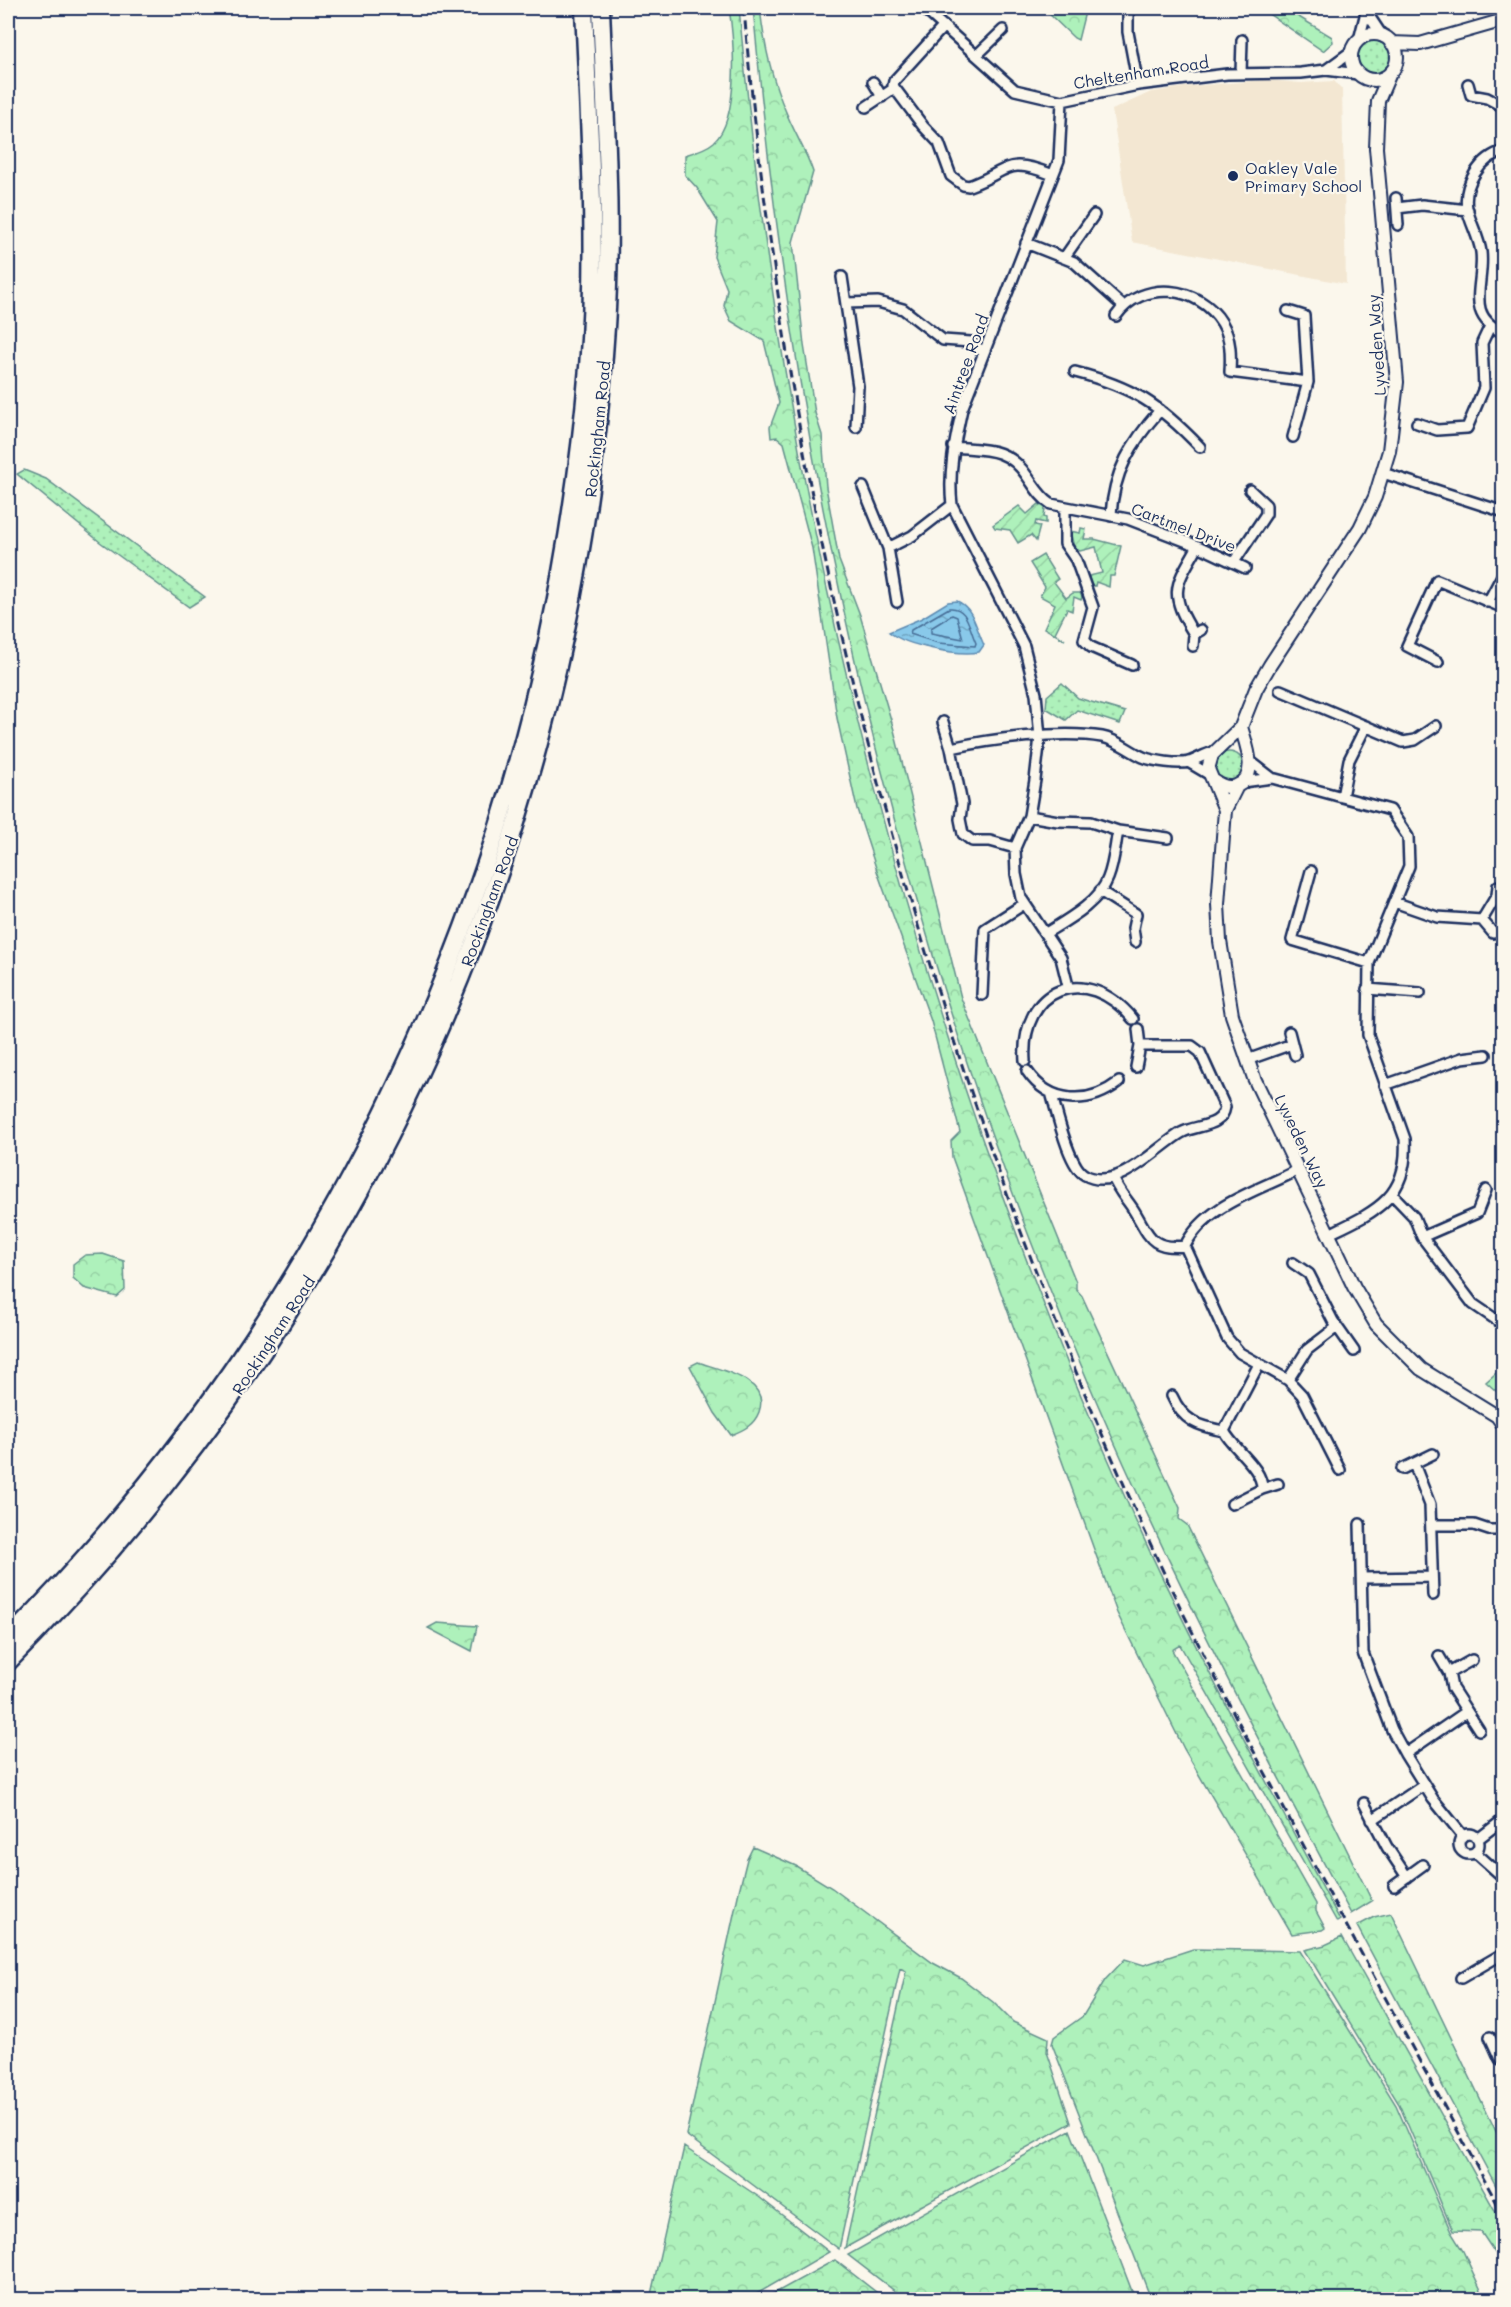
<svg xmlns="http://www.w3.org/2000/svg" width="1511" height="2307" font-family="Mali,sans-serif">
<defs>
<pattern id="grass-dots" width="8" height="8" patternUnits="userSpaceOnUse" patternTransform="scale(1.5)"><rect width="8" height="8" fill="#aef1bb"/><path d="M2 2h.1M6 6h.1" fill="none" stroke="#95cfa3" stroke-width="1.8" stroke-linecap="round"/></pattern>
<pattern id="forest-crowns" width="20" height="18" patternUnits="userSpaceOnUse" patternTransform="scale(1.5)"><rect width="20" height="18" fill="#aef1bb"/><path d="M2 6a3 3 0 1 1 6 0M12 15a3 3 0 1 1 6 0" fill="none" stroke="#95cfa3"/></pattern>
<pattern id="garden-furrows" width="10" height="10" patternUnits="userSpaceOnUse" patternTransform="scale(1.5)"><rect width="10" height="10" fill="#aef1bb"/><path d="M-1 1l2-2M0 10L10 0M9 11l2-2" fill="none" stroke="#95cfa3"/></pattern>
<pattern id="water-ripples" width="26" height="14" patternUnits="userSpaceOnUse" patternTransform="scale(1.5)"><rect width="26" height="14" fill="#89c9ea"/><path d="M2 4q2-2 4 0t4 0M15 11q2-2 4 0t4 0" fill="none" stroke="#6fa4c1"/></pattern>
</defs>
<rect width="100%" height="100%" fill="#fbf7ec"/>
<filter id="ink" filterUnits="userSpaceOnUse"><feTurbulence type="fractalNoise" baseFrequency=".0167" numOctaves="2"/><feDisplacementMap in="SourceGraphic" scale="12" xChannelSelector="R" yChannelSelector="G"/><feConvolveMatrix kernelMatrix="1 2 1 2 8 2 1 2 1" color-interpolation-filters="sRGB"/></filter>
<g filter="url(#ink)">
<path fill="#f3e7d2" d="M1266,80L1301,83L1334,81L1342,89L1346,284L1132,242L1112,110L1151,92L1192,86Z"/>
<path fill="url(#grass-dots)" stroke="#64908c" stroke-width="1.5" d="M1358 57a16 16 0 1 1 32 0a16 16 0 1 1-32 0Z
M24,470L46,479L205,597L189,607L100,542L17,474Z
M1062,683L1078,698L1125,712L1120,724L1077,710L1066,720L1046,708L1047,696Z
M1214 767a15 15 0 1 1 30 0a15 15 0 1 1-30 0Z"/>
<path fill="url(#forest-crowns)" stroke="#64908c" stroke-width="1.5" d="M729,8H739C784,524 915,1031 1128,1504C1192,1646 1267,1783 1340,1920L1337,1922L1180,1645L1172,1650L1316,1904V1911L1325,1928L1322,1930L1292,1934L1184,1749L1117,1613L952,1157L951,1141L960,1132L931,1021L877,871L857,809L837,718L812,548L784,443L777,437L771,438L770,427L779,403L764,341L731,321L724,306L727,289L714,257L718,222L697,188L685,175V155C695,152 706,149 714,142C740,118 734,40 729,8Z
M753,8H760C764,44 771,78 786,112C794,132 806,151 813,172L793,242L804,345L815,413L822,435L826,487L839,560L860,615L894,730L961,998L1076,1282V1289L1082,1296L1180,1508L1179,1519L1187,1525L1372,1901L1351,1914C1260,1744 1171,1575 1095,1398C904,958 795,484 753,8Z
M1043,8H1086L1078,40L1074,38Z
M1260,8H1284L1332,37L1333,42L1323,51Z
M103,1254L124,1261L125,1290L117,1297L84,1288L73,1278V1264L85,1255Z
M698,1362C720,1370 771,1379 759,1412C754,1425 744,1430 731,1435L715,1413L690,1366Z
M1503,1367V1384L1496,1391L1486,1382Z
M437,1623L477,1626L472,1651L428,1628Z
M753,1847L796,1866L832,1888L933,1963L961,1978L993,2002L1013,2022L1048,2038L1047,2052L1071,2123L845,2248L906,1971L900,1968L839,2249L686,2135L739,1891L747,1859Z
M1391,1913L1503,2146V2199L1357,1926L1374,1917Z
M1342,1937L1503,2225V2265L1481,2232L1453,2231L1399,2104L1305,1950L1325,1945Z
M1193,1949L1300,1951L1396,2105L1451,2232L1463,2251L1485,2299H1151L1052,2044L1054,2037L1083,2016L1105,1980L1125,1959L1144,1965Z
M1070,2130L1135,2299H905L848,2255Z
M684,2147L759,2197L829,2252L748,2299H650Z
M835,2260L885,2299H764Z"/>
<path fill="url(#garden-furrows)" stroke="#64908c" stroke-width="1.5" d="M1039,504L1045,508L1044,517L1046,518V523L1036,521L1035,525L1040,526L1036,541L1031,535L1018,543L1010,530L995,528L993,525L1019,506L1027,514Z
M1081,528L1086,529L1084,539H1094L1121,546L1114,576H1110L1109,587L1096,582L1095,586L1090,585L1089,576L1102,573L1096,547L1080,551L1074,547L1070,531L1080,533Z
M1043,555L1058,579L1054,582L1066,598L1073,593H1080L1082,597L1081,600L1074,597L1072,611L1067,609L1055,633L1065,640L1044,628L1055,604L1040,596L1045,587L1030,563Z"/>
<path fill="url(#water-ripples)" stroke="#5d8bb2" stroke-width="1.5" d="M957,601C974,608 976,629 984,645L979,652C958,656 906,646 889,632L922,618L948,602Z"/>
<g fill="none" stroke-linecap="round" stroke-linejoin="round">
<path stroke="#476d96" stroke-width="1.5" d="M949,608C968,606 969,629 976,643L975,646L938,643L910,634L911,630Z
M952,615L957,617L963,639L931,633V628Z"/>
<g stroke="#1b2f5e" stroke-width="14">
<path id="street" d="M923,8L1015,90L1062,101L1138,85L1227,74L1301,73L1326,70L1358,74
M1128,8V32L1138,85
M1367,13L1383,37
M944,26L894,81L893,86L923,126L939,143L951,176L963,185L969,186C1010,171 1005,156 1053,175
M1359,40L1367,8
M977,55L1003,30
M1326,70L1352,51
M1241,73L1242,40
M873,82L882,97
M1468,84L1471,95L1487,98L1504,107
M1062,101L1059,160L962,409C955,441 948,472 952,505L1024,646L1036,694L1040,737L1035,780L1029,816L1015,848L1016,874L1021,898L1061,958L1068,986
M866,107L893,89
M1504,151C1480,157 1463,185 1467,208C1470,223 1479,237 1481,252C1485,284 1463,315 1504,333
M1396,198L1398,225
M1397,208L1422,205L1468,210
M1026,243L1074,262L1123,306
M1064,258L1094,215
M842,277L858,386L856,427
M846,303L878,302L903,309L943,340L971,342L983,352
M1288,311L1304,316L1308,382
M1116,316C1142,279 1199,285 1222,323C1231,338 1231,355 1230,372L1308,382L1293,437
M1075,372C1133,387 1159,404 1200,447
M1417,423L1437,430L1467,428L1484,388L1482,343L1490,326
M953,447C985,450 1008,447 1027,476C1035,487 1040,497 1051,504L1128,519L1198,546L1245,568
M1383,473L1504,512
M863,487L888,548L897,602
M1065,507V544L1076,560L1093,607L1084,640L1091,647L1132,665
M1111,516C1113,472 1132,442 1160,410
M888,548L912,536L952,505
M1234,562L1266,514V505L1250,490
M1488,602L1504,572
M1194,634C1168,592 1175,586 1198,546
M1193,646L1194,634L1201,630
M1438,662L1407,646L1437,580L1504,608
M1280,690L1403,742L1415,740L1436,726
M943,722L951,748C992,739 1061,730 1102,737C1118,740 1129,751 1143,757C1153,761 1179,765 1189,762C1198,759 1205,754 1214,752
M951,748L962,804L960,819L963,834L972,841H990L1015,848
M1250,761L1272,778L1390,810L1408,837L1409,866L1369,963L1368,1035L1405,1139C1409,1198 1375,1212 1329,1234
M1188,762L1210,775
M1243,782L1272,778
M1342,797L1349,760L1366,726
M1029,816L1058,821L1091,822L1118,831L1168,838
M1311,871L1292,940L1369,963
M1100,891L1136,914L1133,928L1135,942
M1394,902L1437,917L1482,920L1497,895L1498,886
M1482,920L1493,933
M1046,933C1067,920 1099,903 1108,878C1114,863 1115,846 1118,831
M1367,989L1420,993
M982,995L985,929L1024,904
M1289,1032L1295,1055
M1247,1060L1292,1044
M1025,1061C1020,987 1086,962 1133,1019
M1136,1067L1140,1046L1138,1029
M1027,1071C1050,1105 1089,1105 1119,1082
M1385,1085L1462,1058L1486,1055
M1052,1096C1057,1113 1069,1167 1085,1175C1117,1193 1157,1147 1181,1133C1197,1124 1222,1128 1225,1107L1200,1052L1192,1046H1140
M1298,1170C1258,1191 1206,1204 1185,1246L1227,1338L1240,1353L1288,1380L1302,1395L1340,1470
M1113,1177C1118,1191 1126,1198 1133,1209C1149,1234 1149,1250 1185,1246
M1392,1194L1414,1217L1422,1237L1473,1304L1501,1323L1504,1317
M1422,1237L1477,1213L1486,1190
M1293,1263L1309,1274L1333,1321L1354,1351
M1288,1380L1307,1350L1337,1327
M1172,1396C1183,1421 1198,1426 1224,1431
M1414,1464L1430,1505L1433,1595
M1402,1469L1433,1454
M1262,1489L1278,1484
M1232,1504L1262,1489C1263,1468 1233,1449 1224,1431L1258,1366
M1503,1515V1543
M1360,1524L1363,1653L1392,1730L1405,1754L1433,1799L1463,1836
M1432,1525H1474L1489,1530H1502
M1363,1578L1432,1577
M1439,1656L1449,1673L1452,1688L1479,1730
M1449,1673L1472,1660
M1405,1754L1466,1712
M1364,1803L1387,1847L1407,1877
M1372,1820L1424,1785
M1459 1844a10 10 0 1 1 20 0a10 10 0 1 1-20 0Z
M1478,1839L1504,1819
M1475,1852L1504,1878
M1394,1886L1423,1865
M1461,1978L1504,1953
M1490,2037L1500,2059"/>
</g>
<g stroke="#1b2f5e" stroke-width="16">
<path id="secondary" d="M1351 57a23 23 0 1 1 46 0a23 23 0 1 1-46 0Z
M1391,43L1420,44L1504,20
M1214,781C1221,786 1228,789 1236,786C1260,778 1246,744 1241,727
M1237,786L1225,810L1218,904L1220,941L1232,1015L1254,1078L1354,1287L1376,1324L1421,1369L1497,1416L1504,1426
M1225,810L1208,769L1212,755L1241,727L1256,689L1270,665L1360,528L1375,497L1389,451L1397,382L1376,148L1378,101L1390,73"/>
</g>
<g stroke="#1b2f5e" stroke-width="21">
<path id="highway" d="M8,1639C348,1296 548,847 588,367C598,247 589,127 584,8
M8,1662C367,1300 575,836 606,327C613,220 605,114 601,8"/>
</g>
<use href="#street" stroke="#fbf7ec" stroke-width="9"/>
<use href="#secondary" stroke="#fbf7ec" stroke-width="12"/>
<use href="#highway" stroke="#fbf7ec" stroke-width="16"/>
<path stroke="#1b2f5e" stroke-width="3" stroke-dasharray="9 4.5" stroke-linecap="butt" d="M744,8C753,126 770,243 788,360C854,766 976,1159 1146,1534C1190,1632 1240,1725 1290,1820C1360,1952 1432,2084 1504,2216"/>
</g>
</g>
<circle fill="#1b2f5e" stroke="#fbf7ec" stroke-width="2" cx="1233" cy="176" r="6"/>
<g text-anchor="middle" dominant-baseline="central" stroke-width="4.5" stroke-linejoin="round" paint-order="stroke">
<g font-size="16" fill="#1b2f5e" stroke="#fbf7ec">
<text transform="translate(1141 72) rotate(-9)">Cheltenham Road</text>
<text transform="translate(1376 345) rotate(-94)">Lyveden Way</text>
<text transform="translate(965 364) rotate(-70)">Aintree Road</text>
<text transform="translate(597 429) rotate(-84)">Rockingham Road</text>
<text transform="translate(1184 527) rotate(21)">Cartmel Drive</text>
<text transform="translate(489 901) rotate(-70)">Rockingham Road</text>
<text transform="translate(1302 1141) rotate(64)">Lyveden Way</text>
<text transform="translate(273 1335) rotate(-57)">Rockingham Road</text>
</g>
<g font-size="16" fill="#1b2f5e" stroke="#fbf7ec" text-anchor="start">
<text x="1245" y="167">Oakley Vale<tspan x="1245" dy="18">Primary School</tspan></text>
</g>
</g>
<rect width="1511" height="2307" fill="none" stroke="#fbf7ec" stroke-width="30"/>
<rect x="15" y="15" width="1481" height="2277" fill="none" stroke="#1b2f5e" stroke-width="2" filter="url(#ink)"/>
</svg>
